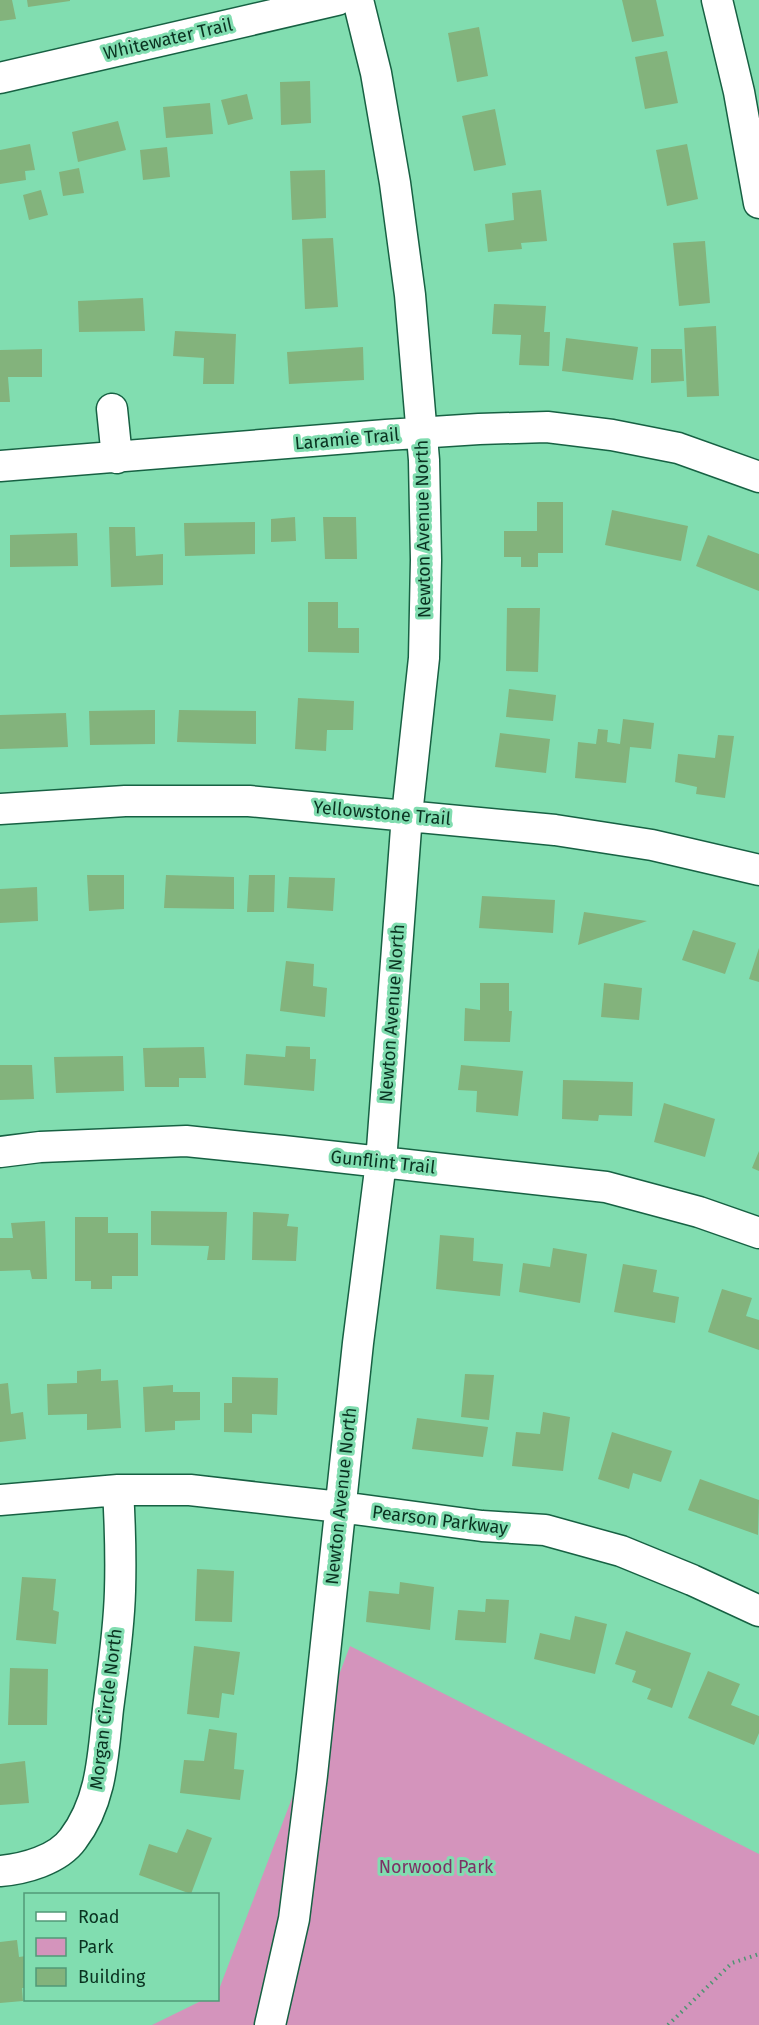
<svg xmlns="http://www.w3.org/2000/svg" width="759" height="2025" font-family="'Fira Sans',sans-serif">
<rect width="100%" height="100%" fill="#81ddb0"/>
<path fill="#d494bc" d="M350,1646L759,1854V2025H152L203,2000H218V1992Z"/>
<path fill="#83b37c" d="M0,0H12L16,19L0,21Z
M27,0H70V1L28,7Z
M622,0H656L664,36L632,42Z
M479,27L488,76L457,82L448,33Z
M667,51L678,103L645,109L635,57Z
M310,81L311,123L281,125L280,82Z
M247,94L253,119L228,125L221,100Z
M210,103L213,134L166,138L163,107Z
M495,109L506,165L474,171L462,116Z
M118,121L126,150L78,162L72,132Z
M30,144L35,170L25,171L26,180L0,184V150Z
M687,144L698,199L667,206L656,150Z
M167,147L170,177L143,180L140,150Z
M79,168L84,193L63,196L59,172Z
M325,170L326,218L292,220L290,171Z
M41,190L48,215L29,220L23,195Z
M541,190L547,241L521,243L522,249L488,252L485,224L514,220L512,193Z
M333,238L338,307L305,309L302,239Z
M705,241L710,303L679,306L673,243Z
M143,298L145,331L79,332L78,301Z
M494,304L546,306L544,332H550L549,366L519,365L521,335L492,334Z
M716,326L719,396L687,397L684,328Z
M175,331L236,334L234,384H203L204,358L173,356Z
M566,338L638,347L633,380L562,371Z
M363,347L364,380L289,384L287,352Z
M42,349V377H8L10,402H0V350Z
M651,349H682L684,381L651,383Z
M537,502H563V553H538V567H521V557H504V531H537Z
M612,510L688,526L681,561L605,545Z
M295,517L296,541L271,542V519Z
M323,517H356L357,559H325Z
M255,522V554L185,556L184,523Z
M109,527H135L136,556L163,554V585L111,587Z
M77,533L78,566L10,567V535Z
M708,535L759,554V591L696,566Z
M308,602H338V628H359V653L308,652Z
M507,608H540L538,672L506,671Z
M509,689L556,695L553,721L506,717Z
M298,698L354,701L353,730H327L326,751L295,749Z
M155,710V744L90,745L89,711Z
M179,710L256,711V744L177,742Z
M66,713L68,747L0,749V715Z
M623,719L654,723L651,749L630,747L626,783L575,778L578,742L596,744L598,729L608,730L607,742L620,744Z
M500,733L550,739L546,773L495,767Z
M718,735L734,736L725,798L696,794L697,787L675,782L678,754L715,758Z
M87,875H124V909L89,911Z
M166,875L234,877V909L164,908Z
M249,875H275L274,912H247Z
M289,877L335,878L333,911L287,908Z
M37,887L38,921L0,923V889Z
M482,896L555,900L553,933L479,928Z
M584,912L647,921L578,945Z
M693,930L736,943L725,974L682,960Z
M759,948V982L749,979Z
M286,961L314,964L313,986L327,988L325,1017L280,1011Z
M480,983H509V1011H512L510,1042L464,1041L465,1008L480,1010Z
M604,983L642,988L639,1020L601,1017Z
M286,1046L310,1047V1059H316L314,1091L244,1085L246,1054L285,1057Z
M204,1047L206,1078H179V1087H145L143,1048Z
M123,1056L124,1091L56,1093L54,1057Z
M0,1065H32L34,1099L0,1100Z
M461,1065L523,1071L518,1116L476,1112L477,1091L458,1090Z
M563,1080L633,1082L632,1116L599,1115L598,1121L562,1119Z
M664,1103L715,1119L705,1157L654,1142Z
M759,1151V1171L752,1168Z
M151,1211L227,1212L225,1260H207L209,1246L151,1245Z
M253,1212L289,1214L287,1226L298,1227L296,1261L252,1260Z
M75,1217H108V1233H138V1276H112V1289H91V1281H75Z
M45,1221L47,1279H32L30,1270L0,1271V1238H13L11,1223Z
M440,1235L474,1238L473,1261L503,1264L500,1296L436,1289Z
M553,1248L587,1254L580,1303L519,1292L523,1263L550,1267Z
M623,1264L657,1270L653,1292L679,1297L675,1323L614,1312Z
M722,1289L752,1298L746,1316L759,1320V1350L708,1332Z
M101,1369V1381L118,1380L121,1428L87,1430V1414L48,1415L47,1384L77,1383V1371Z
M465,1374L494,1375L489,1420L461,1417Z
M232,1377L278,1378L277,1415L252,1414V1433L224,1432V1403H232Z
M8,1383L11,1414L23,1412L26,1439L0,1442V1384Z
M173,1385V1392H200V1420L175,1421V1430L145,1432L143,1387Z
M543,1412L570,1417L563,1471L512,1466L516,1432L540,1434Z
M417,1418L488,1427L483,1457L412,1449Z
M612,1432L672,1451L661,1482L633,1473L629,1489L598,1479Z
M700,1479L759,1500L758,1535L688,1510Z
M197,1569L234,1571L232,1622L195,1621Z
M22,1577L56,1579L53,1610L59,1612L56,1644L16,1640Z
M400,1582L434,1587L430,1630L366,1622L369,1591L399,1594Z
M486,1599L509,1600L506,1643L455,1640L458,1610L485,1612Z
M575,1616L607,1624L595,1674L534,1659L540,1633L570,1640Z
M626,1631L691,1653L672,1708L647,1699L651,1689L632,1682L636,1671L615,1664Z
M194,1646L240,1652L234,1695L222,1693L219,1718L187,1714Z
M10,1668L48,1669L47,1725H8Z
M708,1671L740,1684L731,1705L759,1716V1733L754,1745L688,1718Z
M209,1729L237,1733L234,1769L244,1770L240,1800L180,1793L184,1760L204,1761Z
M25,1761L29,1803L0,1805V1764Z
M187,1829L212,1838L191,1894L139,1875L149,1844L177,1853Z
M17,1940L19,1957L26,1956V1988H22L23,2001L0,2003V1942Z"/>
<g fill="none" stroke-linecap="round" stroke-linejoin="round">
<g stroke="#176143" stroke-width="33">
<path id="minor" d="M717,0L739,92L759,203
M0,78L337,0
M112,409L117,458
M0,466L386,435L479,429L547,427L612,435L678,448L759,477
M0,809L125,801H249L555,830L652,845L759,870
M0,1152L40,1147L186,1141L283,1151L606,1187L699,1212L759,1233
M0,1500L118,1490H190L340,1507L482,1526L545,1530L621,1551L692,1580L759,1611
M0,1871C24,1869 58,1860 73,1839C102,1801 103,1755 108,1709C113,1670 119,1630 120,1591C121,1557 120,1524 118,1490
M270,2025L294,1919L312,1775L358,1343L381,1162L407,815L424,658L426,560L424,460L410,295L395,183L376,73L358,0"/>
</g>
<path stroke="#4e9472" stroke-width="4" stroke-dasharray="1.5 4.5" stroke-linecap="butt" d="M668,2025L732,1963L759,1954"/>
<use href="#minor" stroke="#fff" stroke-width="30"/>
</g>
<g text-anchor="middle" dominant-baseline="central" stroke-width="6" stroke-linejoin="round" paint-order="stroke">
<g font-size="18" fill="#0a3321" stroke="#81ddb0">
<text transform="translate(168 39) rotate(-13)">Whitewater Trail</text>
<text transform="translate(347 439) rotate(-5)">Laramie Trail</text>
<text transform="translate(423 529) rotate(-91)">Newton Avenue North</text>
<text transform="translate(382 813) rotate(5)">Yellowstone Trail</text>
<text transform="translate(392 1013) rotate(-86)">Newton Avenue North</text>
<text transform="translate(383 1162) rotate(6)">Gunflint Trail</text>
<text transform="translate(341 1496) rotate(-84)">Newton Avenue North</text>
<text transform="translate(440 1520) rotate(7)">Pearson Parkway</text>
<text transform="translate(106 1709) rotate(-83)">Morgan Circle North</text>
</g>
<g font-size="18" fill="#7d3165" stroke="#81ddb0">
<text x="436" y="1867">Norwood Park</text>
</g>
</g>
<rect x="24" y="1893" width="195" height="108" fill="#81ddb0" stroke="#519977" stroke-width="1.5"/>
<rect x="36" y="1912" width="30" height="9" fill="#ffffff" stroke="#519977" stroke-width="1.5"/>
<text x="78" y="1923" font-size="18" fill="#0a3321">Road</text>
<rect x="36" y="1938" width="30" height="18" fill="#d494bc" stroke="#519977" stroke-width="1.5"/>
<text x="78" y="1953" font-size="18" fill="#0a3321">Park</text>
<rect x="36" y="1968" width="30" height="18" fill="#83b37c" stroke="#519977" stroke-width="1.5"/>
<text x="78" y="1983" font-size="18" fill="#0a3321">Building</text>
</svg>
